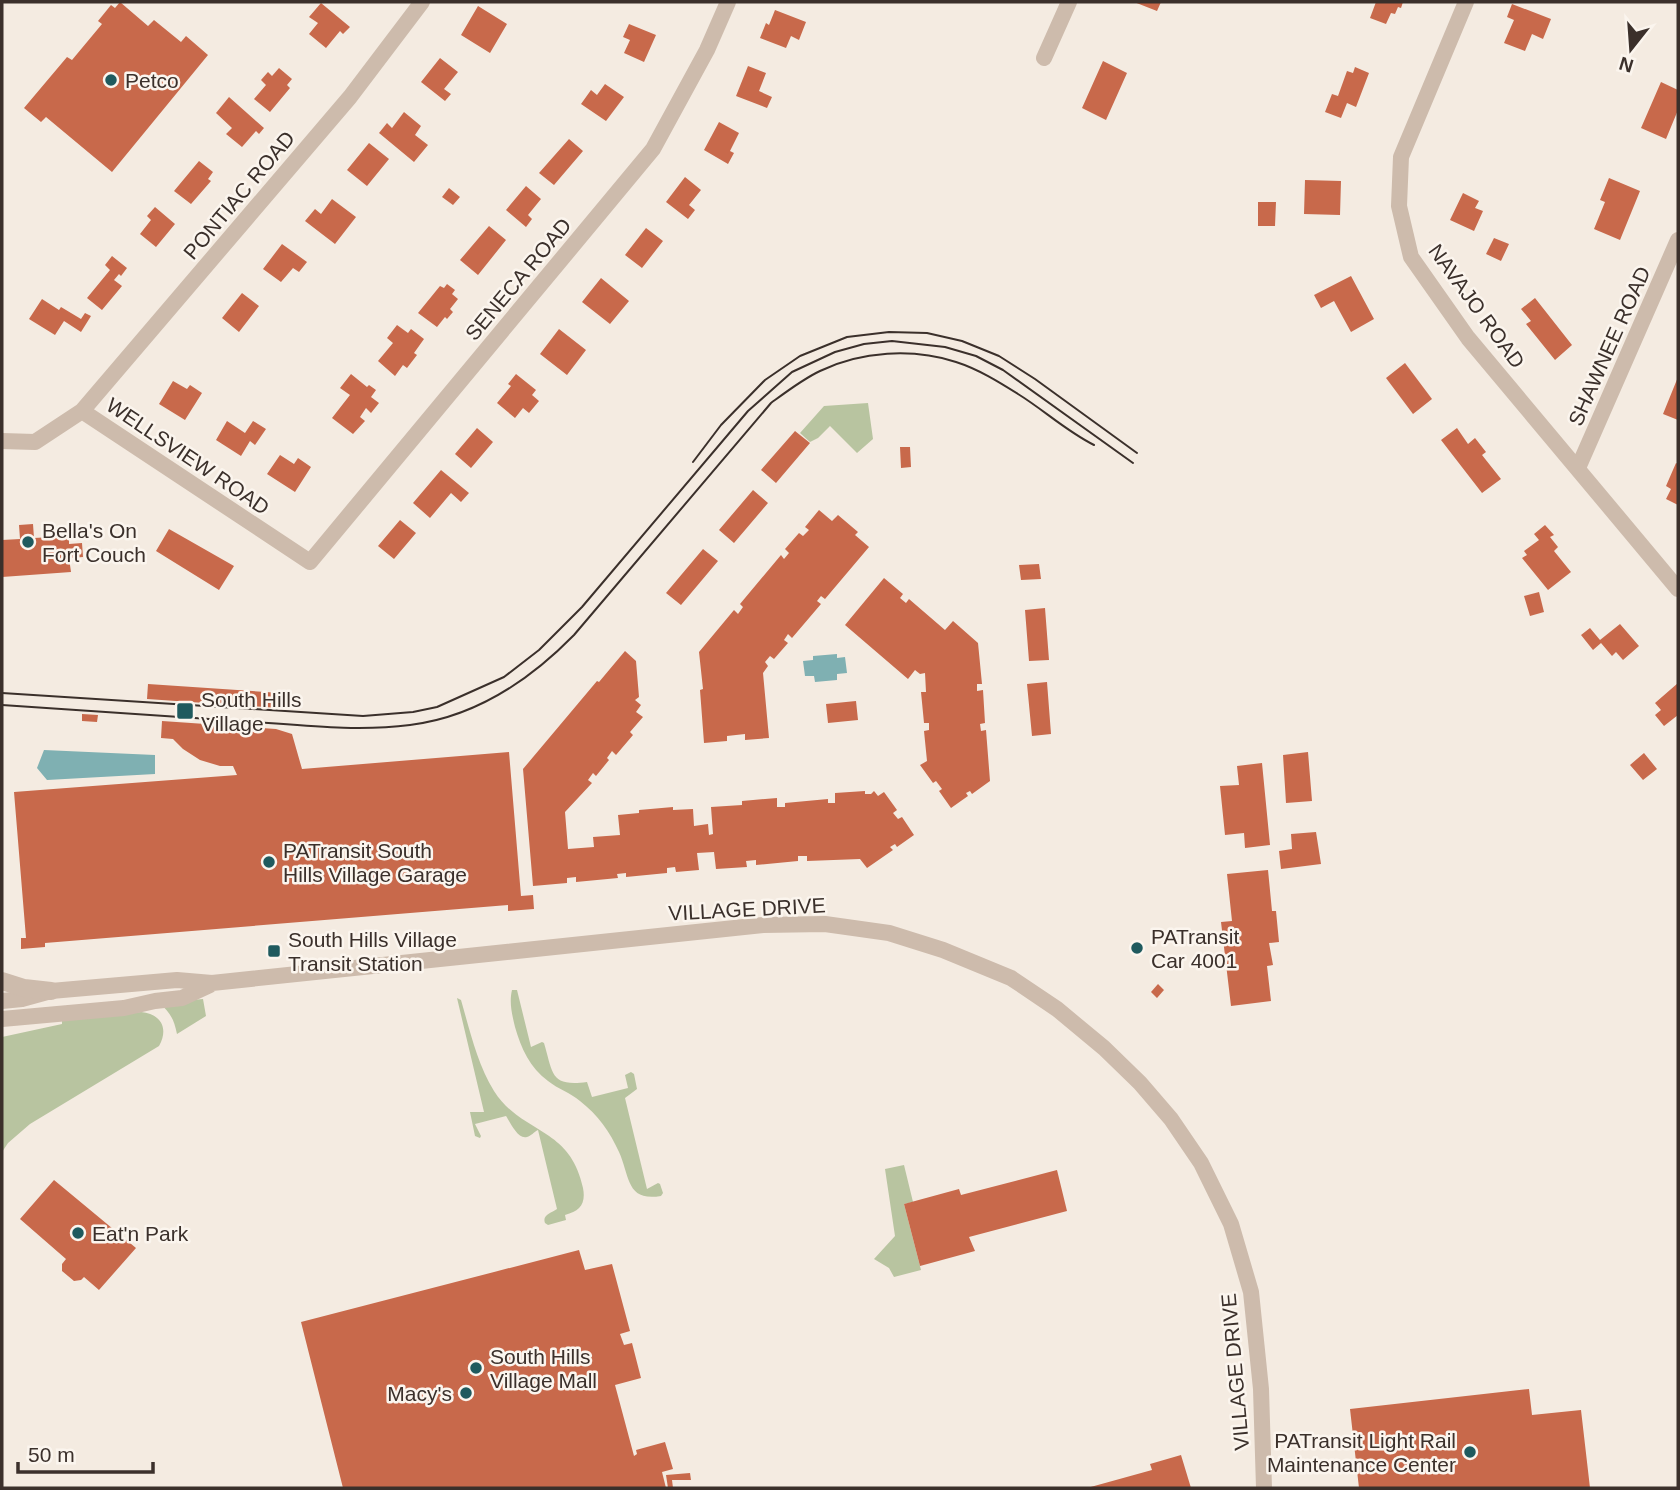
<svg xmlns="http://www.w3.org/2000/svg" width="1680" height="1490" font-family="Helvetica,sans-serif">
<rect width="100%" height="100%" fill="#f4ebe1"/>
<path fill="#b8c4a0" d="M868,403L873,439L857,453L830,426L818,438L810,442L800,433L824,406Z
M512,990H517L531,1047L542,1042L544,1043C553,1073 550,1087 587,1082L592,1097L628,1088L625,1075L631,1072L634,1074L637,1089L625,1098L647,1189L658,1183L660,1184L663,1193L661,1196C626,1202 630,1176 619,1152C610,1132 598,1115 580,1101C571,1093 558,1089 548,1081C530,1068 521,1048 515,1027C512,1014 509,1003 512,990Z
M457,998L461,1000C470,1031 477,1063 494,1091C522,1135 570,1126 583,1188C586,1204 580,1211 565,1215L566,1220L548,1225L545,1223C542,1215 551,1213 557,1209L538,1130C534,1132 531,1136 527,1137C518,1140 510,1122 506,1116L475,1124L481,1136L480,1138L475,1136L470,1112H484Z
M203,999L206,1016L177,1034C174,1020 171,1013 159,1003Z
M141,1012C161,1014 169,1028 159,1046L30,1124L8,1143L2,1152V1037L62,1024V1020Z
M904,1165L913,1202L904,1204L921,1270L894,1277L889,1268L874,1259L895,1236L885,1169Z"/>
<path fill="#7fb0b2" d="M837,654V658L845,657L847,673L837,674V680L815,682L814,676H805L803,661L813,660V656Z
M44,750L155,755V774L47,780L37,768Z"/>
<path fill="#c8694b" d="M120,2L148,26L154,20L181,42L186,36L208,55L112,172L46,117L41,122L24,108L67,57L72,60L102,24L98,21L111,5L115,8Z
M1134,2H1161L1157,11Z
M1376,2H1403L1401,8L1398,7L1395,14L1391,13L1386,24L1370,18Z
M321,3L350,27L343,34L340,31L326,48L309,34L318,23L309,17Z
M1512,4L1551,19L1543,39L1532,34L1525,51L1504,43L1514,20L1507,17Z
M478,6L507,24L490,53L461,35Z
M775,10L806,22L799,40L791,36L786,48L760,38L766,23L769,25Z
M629,24L656,35L644,62L624,53L630,40L623,37Z
M440,58L458,72L444,89L451,94L445,101L421,82Z
M1103,61L1127,73L1106,120L1082,108Z
M748,66L766,73L759,91L772,97L767,108L736,96Z
M1355,67L1369,73L1356,107L1347,103L1341,118L1325,112L1332,94L1338,96L1347,71L1353,73Z
M279,68L292,79L287,85L290,88L270,112L254,99L266,85L261,80L268,72L272,76Z
M1661,82L1678,90V110L1666,139L1641,128Z
M605,84L624,97L606,121L581,104L591,90L597,95Z
M229,97L264,128L259,134L256,131L242,147L226,134L232,128L216,113Z
M404,112L421,126L415,135L428,145L414,162L379,133L387,123L392,128Z
M719,122L739,133L730,151L734,153L728,164L704,150Z
M569,139L583,151L554,185L539,173Z
M369,143L389,159L367,186L347,170Z
M199,161L213,172L208,179L211,181L191,204L174,191Z
M685,177L701,190L689,205L695,210L688,219L666,202Z
M1609,178L1640,191L1620,240L1594,229L1605,202L1600,200Z
M1305,180L1341,181L1340,215L1304,214Z
M526,186L541,199L528,215L532,219L526,227L506,210Z
M449,188L460,197L453,205L442,197Z
M1463,193L1479,201L1475,208L1483,211L1474,231L1450,220Z
M332,199L356,217L335,244L305,221L315,209L321,214Z
M1258,202H1276L1275,226H1258Z
M155,207L175,224L156,247L140,234L151,220L147,216Z
M489,226L506,240L478,275L460,260Z
M646,228L663,241L642,268L625,255Z
M1494,238L1509,244L1501,261L1486,254Z
M282,244L307,262L299,272L293,268L281,282L263,269Z
M112,256L127,268L121,276L119,274L114,280L122,286L102,310L87,298L110,270L105,265Z
M1351,276L1374,319L1351,332L1334,301L1321,308L1314,295Z
M601,278L629,301L610,324L582,302Z
M447,284L455,290L452,294L458,299L450,309L453,312L447,319L445,317L437,327L418,313L440,286L444,288Z
M242,293L259,306L239,332L222,318Z
M1535,298L1572,345L1555,360L1526,324L1531,321L1521,309Z
M42,299L59,310L61,307L81,319L85,313L91,316L81,332L64,321L55,335L29,319Z
M397,325L408,333L411,329L424,339L414,353L417,355L407,368L403,365L395,376L378,361L393,343L387,338Z
M559,329L586,350L567,375L540,354Z
M1405,363L1432,399L1413,414L1386,378Z
M351,374L367,387L369,385L376,390L371,397L379,403L371,413L366,408L360,417L365,421L353,434L332,418L350,395L340,388Z
M516,374L536,390L532,395L539,401L529,413L523,408L515,418L497,403L511,386L508,384Z
M1678,377V420L1663,414Z
M173,381L187,389L190,385L202,393L185,420L159,404Z
M227,421L245,433L253,421L266,429L255,445L250,441L241,456L216,440Z
M477,428L493,442L471,468L455,454Z
M1457,428L1468,444L1475,438L1486,452L1482,455L1501,479L1482,493L1441,440Z
M795,431L810,443L776,483L761,470Z
M900,447H910L911,467L901,468Z
M280,455L294,464L298,458L311,467L295,492L267,474Z
M1676,463L1678,464V505L1666,499L1671,489L1666,486Z
M441,470L469,493L461,502L451,493L430,518L413,503Z
M753,490L768,503L734,543L719,530Z
M819,510L832,521L838,515L858,532L855,535L869,547L825,599L821,596L817,601L821,604L792,638L788,634L784,640L788,643L774,659L770,656L765,662L768,666L763,673L769,738L745,740V734L727,736V741L704,743L700,690L703,689L699,652L734,610L738,614L743,607L740,604L781,555L784,559L789,553L785,549L799,533L803,536L809,530L805,527Z
M400,520L416,533L394,559L378,546Z
M33,524L34,538L69,536V544L82,543L83,557L69,558L71,572L2,577V540L20,539L19,525Z
M1545,525L1554,535L1550,537L1558,547L1554,551L1571,572L1548,590L1522,558L1527,555L1524,551L1539,540L1534,534Z
M169,529L234,566L219,590L156,551Z
M703,549L718,561L681,605L666,593Z
M1039,564L1041,579L1021,580L1019,565Z
M884,578L903,594L900,598L906,603L909,599L945,630L953,621L978,643L982,684H977V691L983,690L985,723L980,724L981,731L986,730L990,781L972,794L970,791L966,793L968,796L951,808L939,791L942,789L936,781L933,783L920,765L927,761L924,731L929,730V723H924L921,692H926L925,673L920,674L915,670L908,679L845,625Z
M1539,592L1544,612L1530,616L1524,596Z
M1045,608L1049,660L1029,661L1025,610Z
M1620,624L1639,646L1623,660L1616,652L1612,656L1601,643L1593,650L1581,635L1590,628L1600,640Z
M625,651L636,661L639,697L635,700L641,705L636,712L643,717L630,732L633,735L616,755L612,751L607,758L609,760L596,776L593,773L588,780L592,783L565,812L568,849L594,847L593,837L620,835L618,815L639,813V810L673,807V810L693,809L694,826L708,824L709,835L713,834L711,807L742,805V801L777,798V807H785V803L828,799V803H835V793L865,791V794H871L874,791L878,796L884,792L897,810L893,813L898,819L902,817L914,835L897,847L895,844L890,847L893,850L867,868L860,859L807,861V856H798V861L756,865V860L746,861L747,867L716,869L714,852L697,853L699,870L676,872L675,867L667,868V873L626,877V873L617,874L618,878L576,882V877L567,878V883L533,886L523,769L597,681L599,682Z
M1047,682L1051,734L1032,736L1027,684Z
M1678,683V715L1664,726L1655,715L1661,710L1655,703Z
M148,684L281,693L280,708L147,699Z
M856,701L858,720L828,723L826,704Z
M82,714L98,715L97,722L82,721Z
M162,721L276,729L292,734L302,769L509,752L521,896L533,895L534,909L508,911V905L45,943V947L21,949V938H26L14,792L237,775L233,766H220L200,760L183,749L173,739L161,738Z
M1308,752L1312,801L1286,803L1283,755Z
M1644,753L1657,769L1643,780L1630,765Z
M1262,763L1270,845L1245,848L1244,833L1225,835L1220,786L1239,785L1237,766Z
M1316,832L1321,864L1281,869L1279,851L1292,849L1291,834Z
M1268,870L1272,911H1276L1279,942L1269,943L1273,965L1267,966L1271,1001L1231,1006L1221,922L1232,921L1227,874Z
M1158,984L1164,990L1157,998L1151,992Z
M1057,1170L1067,1211L969,1237L975,1251L920,1266L904,1204L959,1189L961,1195Z
M54,1180L136,1248L99,1290L84,1277L81,1280L74,1281L62,1271V1264L66,1259L20,1219Z
M579,1250L585,1270L612,1264L630,1331L620,1334L624,1345L632,1343L641,1378L615,1385L634,1456L637,1454L636,1450L665,1442L673,1469L662,1472L666,1488H343L301,1322Z
M1529,1389L1532,1415L1581,1410L1590,1488H1359L1350,1409Z
M1181,1455L1191,1488H1087L1152,1470L1150,1464Z
M690,1473L691,1480H672L673,1488H668L666,1475Z"/>
<g fill="none" stroke-linecap="round" stroke-linejoin="round">
<path stroke="#cdbbac" stroke-width="16" d="M1466,2L1401,157L1399,206L1411,257L1468,338L1678,589
M1044,58L1069,2
M82,411L310,562L653,149L707,50L728,2
M2,441L35,442L82,411L350,97L422,2
M1578,468L1678,240
M2,1001L22,999L51,991L177,980L212,983L763,925L825,924L889,933L943,950L1011,978L1057,1009L1104,1048L1140,1083L1171,1119L1201,1163L1231,1224L1251,1292L1261,1389L1264,1488
M2,1019L124,1008L155,1001L182,998L210,985"/>
<path stroke="#cdbbac" stroke-width="18" d="M2,981L24,988L51,991"/>
<path stroke="#3b302b" stroke-width="2" d="M693,462L721,425L765,380L800,356L847,337L889,332L927,333L962,341L999,356L1035,379L1137,453
M2,693L363,716L413,712L437,707L504,677L539,650L582,607L748,411L792,372L835,352L864,344L892,341L945,347L976,356L1003,370L1133,463
M2,705C76,710 150,715 224,720C286,723 349,733 410,725C475,717 529,681 574,635L771,403C786,392 803,379 820,371C861,351 913,348 956,362C978,369 999,382 1018,394C1044,410 1066,431 1094,445"/>
</g>
<g fill="#1f5a5e" stroke="#fbf5ee" stroke-width="2.5">
<circle cx="111" cy="80" r="7"/>
<circle cx="28" cy="542" r="7"/>
<rect x="176" y="702" width="18" height="18" rx="3.5"/>
<circle cx="269" cy="862" r="7"/>
<circle cx="1137" cy="948" r="7"/>
<rect x="267" y="944" width="14" height="14" rx="3.5"/>
<circle cx="78" cy="1233" r="7"/>
<circle cx="476" cy="1368" r="7"/>
<circle cx="466" cy="1393" r="7"/>
<circle cx="1470" cy="1452" r="7"/>
</g>
<g text-anchor="middle" dominant-baseline="central" stroke-width="5" stroke-linejoin="round" paint-order="stroke">
<g font-size="21" fill="#3b302b" stroke="#fbf5ee" text-anchor="start">
<text x="125" y="80">Petco</text>
<text x="42" y="530">Bella's On<tspan x="42" dy="24">Fort Couch</tspan></text>
<text x="201" y="699">South Hills<tspan x="201" dy="24">Village</tspan></text>
<text x="283" y="850">PATransit South<tspan x="283" dy="24">Hills Village Garage</tspan></text>
<text x="1151" y="936">PATransit<tspan x="1151" dy="24">Car 4001</tspan></text>
<text x="288" y="939">South Hills Village<tspan x="288" dy="24">Transit Station</tspan></text>
<text x="92" y="1233">Eat'n Park</text>
<text x="490" y="1356">South Hills<tspan x="490" dy="24">Village Mall</tspan></text>
<text x="452" y="1393" text-anchor="end">Macy's</text>
<text x="1456" y="1440" text-anchor="end">PATransit Light Rail<tspan x="1456" dy="24">Maintenance Center</tspan></text>
</g>
<g font-size="21" fill="#3b302b" stroke="#fbf5ee">
<text transform="translate(239 195) rotate(-50)">PONTIAC ROAD</text>
<text transform="translate(518 279) rotate(-50)">SENECA ROAD</text>
<text transform="translate(1477 306) rotate(54)">NAVAJO ROAD</text>
<text transform="translate(1609 346) rotate(-66)">SHAWNEE ROAD</text>
<text transform="translate(188 456) rotate(34)">WELLSVIEW ROAD</text>
<text transform="translate(747 909) rotate(-3)">VILLAGE DRIVE</text>
<text transform="translate(1235 1372) rotate(-95)">VILLAGE DRIVE</text>
</g>
</g>
<rect width="1680" height="1490" fill="none" stroke="#3b302b" stroke-width="7"/>
<g transform="translate(1631 49) rotate(197)" stroke="#fbf5ee" stroke-width="5" paint-order="stroke">
<path d="M0-5L12 26L0 18L-12 26Z" fill="#3b302b"/>
<text y="-10" font-size="19" font-weight="bold" text-anchor="middle" fill="#3b302b">N</text>
</g>
<path d="M18 1462v10h135v-10" fill="none" stroke="#3b302b" stroke-width="3.5"/>
<text x="28" y="1462" font-size="21" fill="#3b302b" stroke="#fbf5ee" stroke-width="5" paint-order="stroke">50 m</text>
</svg>
